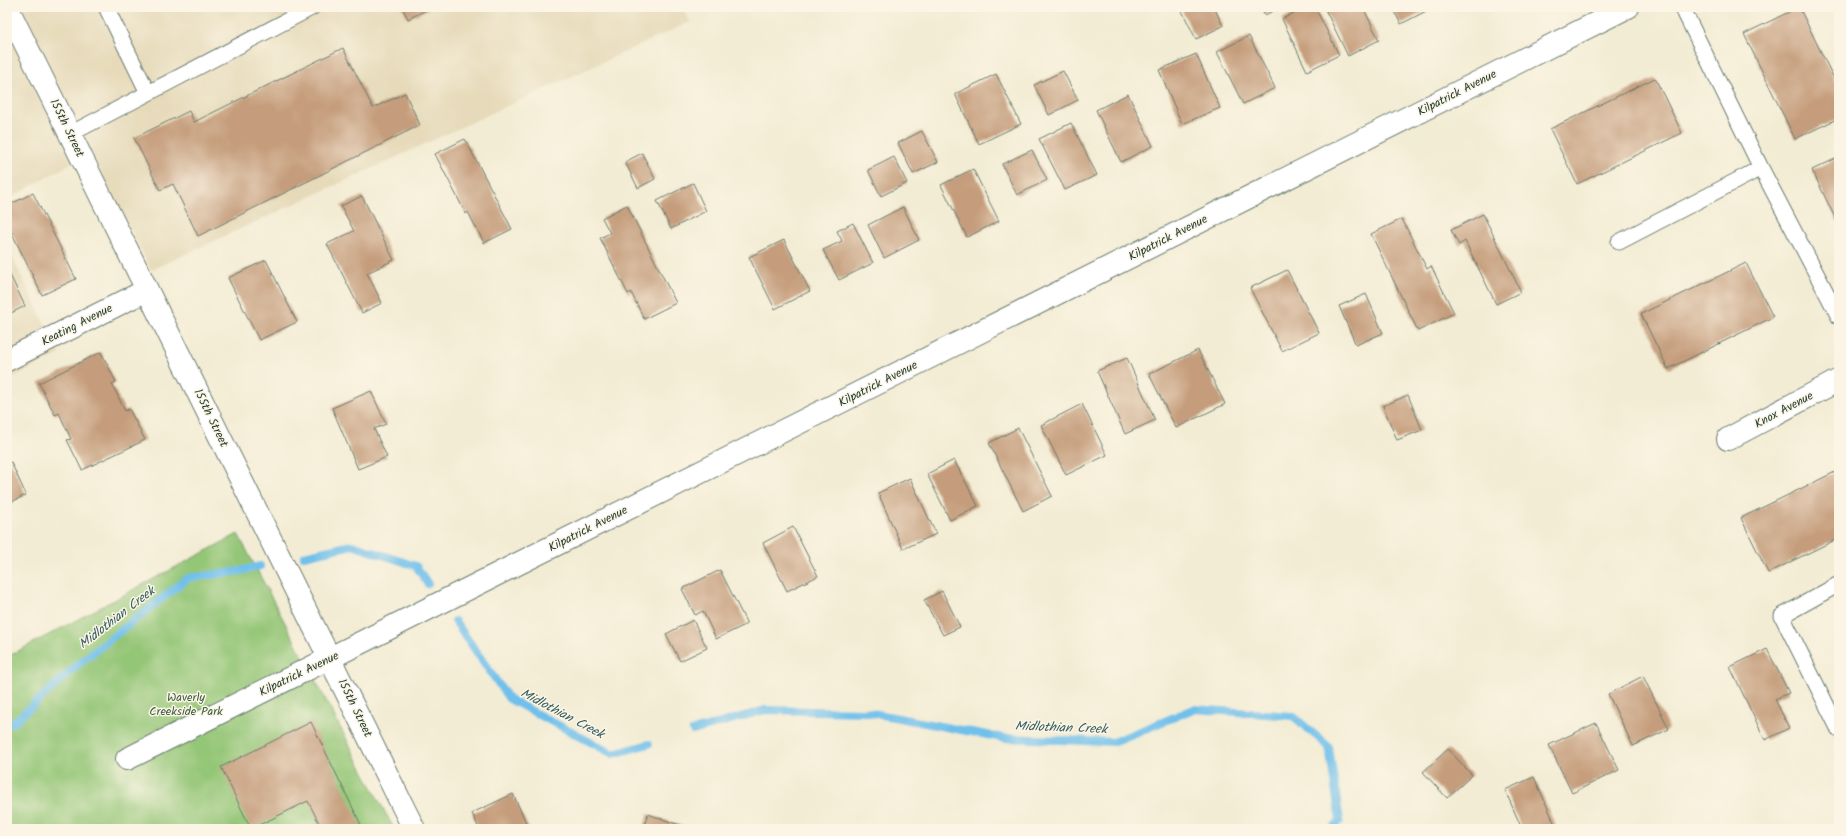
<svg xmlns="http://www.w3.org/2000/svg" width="1846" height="836" font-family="Kalam,sans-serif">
<rect width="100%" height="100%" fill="#fcf5e5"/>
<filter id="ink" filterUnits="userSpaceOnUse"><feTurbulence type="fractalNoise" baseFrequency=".025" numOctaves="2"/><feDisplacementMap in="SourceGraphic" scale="8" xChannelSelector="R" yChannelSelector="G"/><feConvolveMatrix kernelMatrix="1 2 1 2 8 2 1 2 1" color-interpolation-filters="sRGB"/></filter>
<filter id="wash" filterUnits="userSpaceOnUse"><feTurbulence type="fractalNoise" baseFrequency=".012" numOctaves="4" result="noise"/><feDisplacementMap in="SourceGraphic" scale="16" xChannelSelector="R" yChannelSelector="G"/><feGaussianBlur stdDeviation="0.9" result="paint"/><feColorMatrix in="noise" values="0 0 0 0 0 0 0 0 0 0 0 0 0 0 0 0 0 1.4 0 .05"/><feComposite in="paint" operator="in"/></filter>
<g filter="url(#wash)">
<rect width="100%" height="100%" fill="#f3ecd4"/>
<path fill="#e6daba" d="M7,7H683L690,22L151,270L91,152L7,200Z
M7,247L60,354L7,380Z"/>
<path fill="#94c677" stroke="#5a8256" d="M238,534L394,829H7V657Z"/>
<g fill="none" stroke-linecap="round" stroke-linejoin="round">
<path stroke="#70c0eb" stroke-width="8" d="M304,556L352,545L416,566L428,584
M455,621L509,699L613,754L649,744
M7,724L13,723L82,661L188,578L240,571L260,566
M693,731L765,710L867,712L1003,738L1113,742L1194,709L1293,716L1329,747L1340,821L1332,829"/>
</g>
<g id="blocks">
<path fill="#c59d7b" d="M402,7H432L408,19Z
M1186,7H1214L1223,26L1196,39L1181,9Z
M1261,7H1281L1265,15Z
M1306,7H1315L1339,55L1307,71L1282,19Z
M1324,7H1363L1379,40L1348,56Z
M1392,7H1434L1401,24Z
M1799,7L1839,89V118L1795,139L1744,34Z
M1249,36L1275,88L1243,104L1217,52Z
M343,48L373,108L405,93L420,125L198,236L173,184L160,190L134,138L189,111L194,122Z
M1196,54L1220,108L1182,124L1159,70Z
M1063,71L1078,100L1049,115L1034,85Z
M996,74L1021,124L979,144L955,94Z
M1655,78L1682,133L1577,184L1550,129Z
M1128,94L1153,146L1121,162L1096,110Z
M1071,123L1097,175L1065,190L1039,139Z
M922,131L938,162L913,174L898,143Z
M465,139L512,229L484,243L468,212L466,214L435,154Z
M1032,150L1047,180L1017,195L1002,164Z
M642,153L655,179L638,188L625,162Z
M894,157L907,183L881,196L868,170Z
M1839,157V226L1812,170Z
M973,169L999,221L967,237L941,185Z
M693,183L706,211L671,229L657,201Z
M33,193L76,279L42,295L7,223V206Z
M362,196L394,260L367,273L382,303L362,313L327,244L354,231L341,206Z
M627,205L676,303L644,319L631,292L628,294L600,238L610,233L602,218Z
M903,207L919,240L884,258L868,225Z
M1483,214L1521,292L1496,304L1465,241L1459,245L1451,230Z
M1402,219L1427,269L1431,266L1454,313L1418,331L1371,234Z
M853,223L873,263L839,280L823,250L842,241L837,231Z
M784,240L810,291L775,309L749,257Z
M266,260L297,322L259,340L228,278Z
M1746,263L1773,317L1668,369L1641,314Z
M7,269L25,306L7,315Z
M1287,270L1319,333L1282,351L1250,288Z
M1366,294L1383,333L1356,345L1339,306Z
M1198,350L1225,404L1176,428L1149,374Z
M101,352L116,382L112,384L125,411L129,409L145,440L82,470L67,440L71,439L59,413L55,415L39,383Z
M1127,358L1155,420L1125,434L1097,371Z
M371,391L386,424L374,429L387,457L358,469L332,408Z
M1408,395L1422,430L1397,440L1383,406Z
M1082,404L1107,455L1066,475L1041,425Z
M1018,428L1052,496L1023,511L989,443Z
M7,459L9,463L11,462L26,495L7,504Z
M954,460L978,506L950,520L927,474Z
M1839,470V538L1768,573L1741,518Z
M910,478L936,534L903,549L878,493Z
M793,527L818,576L787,591L763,543Z
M720,570L747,624L716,639L703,611L695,615L682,589Z
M942,591L960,627L943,635L924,600Z
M693,620L707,648L680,661L666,634Z
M1767,649L1789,693L1775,699L1789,728L1765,740L1730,667Z
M1643,676L1669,729L1633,746L1608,694Z
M311,722L363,829H322L308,801L251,829L221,767Z
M1596,723L1619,770L1572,793L1549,745Z
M1448,749L1472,775L1447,798L1423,772Z
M1534,777L1557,829H1522L1505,790Z
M513,794L529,829H479L472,813Z
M648,814L691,829H643Z"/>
</g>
</g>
<g filter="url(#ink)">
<use href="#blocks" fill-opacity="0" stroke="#697a6c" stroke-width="1"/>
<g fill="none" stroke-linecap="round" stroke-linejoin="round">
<g stroke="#697a6c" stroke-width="17">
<path id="service" d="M106,7L148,93
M1682,7L1761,168L1839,317
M70,134L313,7
M1619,242L1761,168
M1839,584L1782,616L1839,730"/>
</g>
<g stroke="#697a6c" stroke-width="24">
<path id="minor" d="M7,7L414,829
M7,360L147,290
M1728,439L1839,380
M127,759L330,658L1628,7"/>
</g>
<use href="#service" stroke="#fff" stroke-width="15"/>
<use href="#minor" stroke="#fff" stroke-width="22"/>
</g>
</g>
<g text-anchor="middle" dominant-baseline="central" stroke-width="3" stroke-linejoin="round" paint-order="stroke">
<g font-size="12" fill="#1f3d34" stroke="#fcf5e5">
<text transform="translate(1457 93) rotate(-27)">Kilpatrick Avenue</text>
<text transform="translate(67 128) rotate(64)">155th Street</text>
<text transform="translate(1168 238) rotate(-27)">Kilpatrick Avenue</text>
<text transform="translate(77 325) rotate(-27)">Keating Avenue</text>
<text transform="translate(878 384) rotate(-27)">Kilpatrick Avenue</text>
<text transform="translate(1784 410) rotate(-28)">Knox Avenue</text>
<text transform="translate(211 418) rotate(64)">155th Street</text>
<text transform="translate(588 529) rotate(-27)">Kilpatrick Avenue</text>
<text transform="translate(299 674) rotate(-26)">Kilpatrick Avenue</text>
<text transform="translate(355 708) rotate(64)">155th Street</text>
</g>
<g font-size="12" fill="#3c5f45" stroke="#fcf5e5">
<text x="186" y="697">Waverly<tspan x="186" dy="14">Creekside Park</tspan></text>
</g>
<g font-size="13" font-style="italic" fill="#335e62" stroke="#fcf5e5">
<text transform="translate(117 618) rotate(-38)">Midlothian Creek</text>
<text transform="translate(562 714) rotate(28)">Midlothian Creek</text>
<text transform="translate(1061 728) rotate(2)">Midlothian Creek</text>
</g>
</g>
<rect width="1846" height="836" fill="none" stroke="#fcf5e5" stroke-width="24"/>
</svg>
